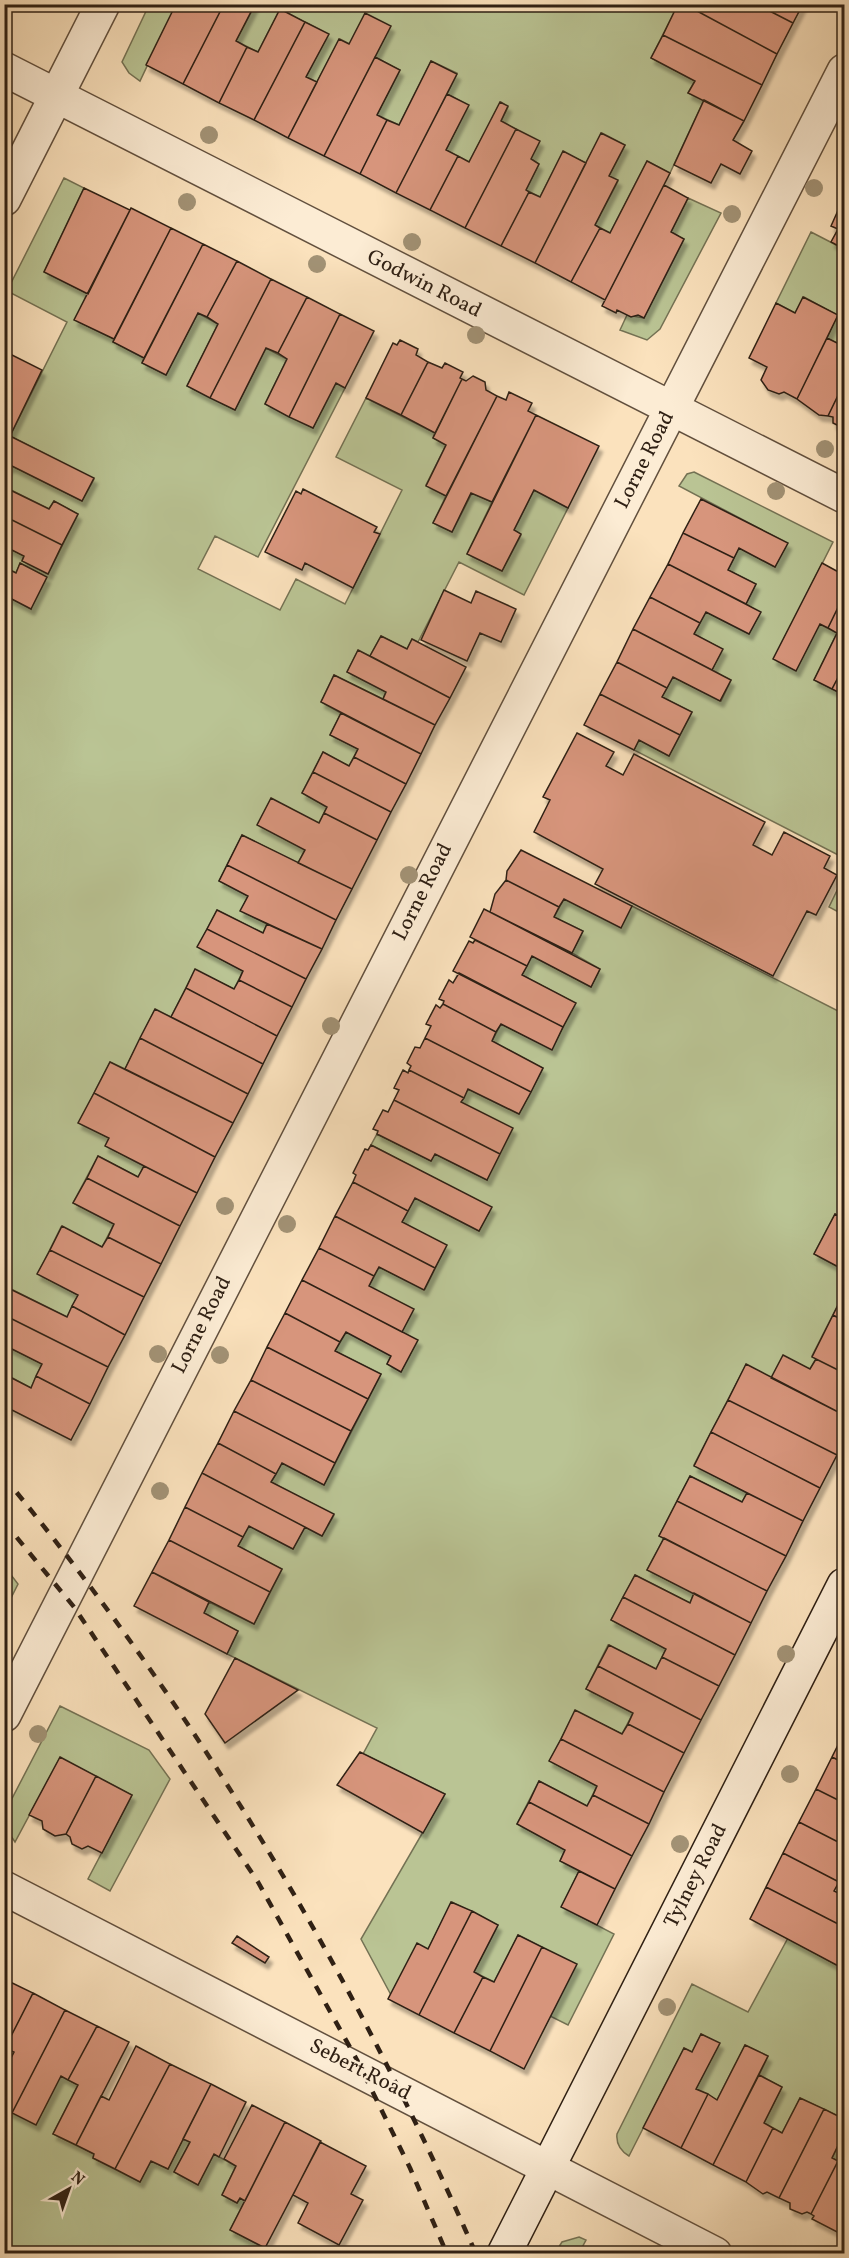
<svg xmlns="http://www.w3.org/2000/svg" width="849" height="2258" font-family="Vollkorn,serif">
<defs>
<filter id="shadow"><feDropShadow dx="3.5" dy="6" stdDeviation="1.5" flood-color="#0004"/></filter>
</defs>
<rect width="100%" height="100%" fill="#fbe2bd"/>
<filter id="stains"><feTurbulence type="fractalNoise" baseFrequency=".00333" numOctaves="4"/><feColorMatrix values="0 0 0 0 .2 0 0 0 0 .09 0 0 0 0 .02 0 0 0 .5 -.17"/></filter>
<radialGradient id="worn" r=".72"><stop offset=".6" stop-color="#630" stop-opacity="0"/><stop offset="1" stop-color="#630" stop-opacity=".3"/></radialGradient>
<path fill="#bac494" stroke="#747254" stroke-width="1.5" d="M149,5H176L140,81L129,73L122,62Z
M255,5H678L651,58L695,81L688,93L704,100L670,173L647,161L610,233L595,225L618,181L609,176L625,145L602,133L586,163L563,152L540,197L526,190L539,164L531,159L516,129L501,121L508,107L501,102L469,162L446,150L468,105L447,94L457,73L431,61L399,125L377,115L400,70L340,39L317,82L306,77L328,34L280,9L258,52L236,41Z
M64,178L84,188L44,272L88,294L75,320L114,339L113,342L144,358L142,363L166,375L198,313L218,324L187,386L235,410L266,348L287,359L265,404L313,428L336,383L345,388L258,557L215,536L198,569L280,610L296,579L345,604L402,490L336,457L366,398L435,433L433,438L446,445L426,485L446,496L433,523L452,532L472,493L492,502L467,554L502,571L521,535L514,530L534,490L568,508L524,595L459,562L418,642L412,639L407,649L381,636L370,656L358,651L347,672L386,692L383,699L334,675L321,702L341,713L330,735L358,749L349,766L323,752L302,793L327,807L298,863L242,835L219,881L248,896L241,911L267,924L263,933L217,910L198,947L243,971L234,989L195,970L171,1017L155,1010L125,1069L110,1062L79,1123L109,1138L106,1146L144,1166L138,1177L98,1156L73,1203L114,1224L102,1247L61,1227L38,1274L78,1295L67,1317L5,1286V595L31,609L20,564L16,573L5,567L4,546L24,556L22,561L48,574L78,514L54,501L49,509L5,487L4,477L10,465L82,501L94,479L10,436L67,322L7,291Z
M688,198L721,213L660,329L647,340L620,330L627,315L644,318L684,239L671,232Z
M811,232L844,249V332L839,344L827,338L837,315L804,297L795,313L776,303Z
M694,472L833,542L774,659L820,624L837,633L814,680L844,695V858L634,750L639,740L669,756L692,712L662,697L673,677L721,701L731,680L712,670L722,649L694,634L706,612L749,634L760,613L746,604L756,584L728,570L739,548L775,567L787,543L679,486L687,474Z
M844,876V915L829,907Z
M564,899L632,906L844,1014V1219L835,1214L814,1254L844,1270V1293L812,1356L816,1359L810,1369L771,1378L746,1365L694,1465L747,1493L742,1502L690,1476L659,1536L664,1538L647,1570L694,1593L690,1603L635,1575L611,1620L666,1649L656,1669L608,1645L586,1689L633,1713L622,1734L575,1711L550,1761L597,1786L587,1806L539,1781L517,1824L565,1850L560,1861L579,1871L562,1907L614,1934L568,2025L550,2016L542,1947L518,1935L494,1982L474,1972L498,1925L452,1902L428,1949L391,1995L361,1939L445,1794L363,1754L377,1728L227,1654L238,1631L204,1613L209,1602L254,1624L282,1569L238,1546L249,1526L293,1549L305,1527L322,1536L334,1515L271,1482L282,1463L324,1485L381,1374L335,1351L346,1332L391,1356L387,1364L401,1372L417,1341L402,1332L369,1286L379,1267L425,1289L446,1246L402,1222L415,1198L479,1231L491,1208L371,1145L377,1134L431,1161L435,1154L487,1180L461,1102L468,1089L519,1114L543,1068L492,1041L501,1024L552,1049L575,1003L522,975L532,956L591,987L600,969L572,953L583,931L554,917Z
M4,1345L42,1364L31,1388L5,1374Z
M5,1567L18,1584L5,1610Z
M60,1706L149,1750L170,1779L110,1891L88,1879L132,1795L60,1758L15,1842L5,1827V1812Z
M788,1938L844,1969V2119L800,2098L782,2133L764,2123L782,2087L759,2075L768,2056L745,2045L717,2100L696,2089L719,2043L701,2034L692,2052L684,2048L629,2156C621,2151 616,2143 617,2134L692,1984L748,2012Z
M61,2076L78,2085L53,2134L94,2154L93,2158L140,2182L151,2161L168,2169L183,2139L190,2142L174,2172L198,2185L214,2154L236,2166L222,2195L237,2203L240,2198L245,2201L230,2230L265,2248L262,2253H5L4,2109Z
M844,2133V2164L832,2158Z
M579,2237L586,2240L579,2253H555L562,2242Z"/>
<path fill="#d7957c" stroke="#2f2014" stroke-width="1.5" filter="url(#shadow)" d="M176,4H224L183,84L146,65Z
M224,4H255L236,41L247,47L219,103L183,84Z
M678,4H684L777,54L762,85L663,35Z
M684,4H756L793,23L777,54Z
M756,4H803L793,23Z
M280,9L305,22L254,120L219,103L247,47L258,52Z
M365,13L391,26L324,156L288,138L339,39L349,44Z
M305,22L329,34L306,77L317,82L288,138L254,120Z
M663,35L762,85L744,121L688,93L695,81L651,58Z
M375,57L400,70L377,115L387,120L360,174L324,156Z
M431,61L457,74L396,193L360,174L387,120L399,125Z
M447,94L469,105L446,150L458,156L430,210L396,193Z
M704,100L744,121L733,140L752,151L740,174L721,164L711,183L674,165Z
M500,102L508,106L501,121L516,129L465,228L430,210L458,156L469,162Z
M516,129L540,141L531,159L539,164L526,190L529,192L501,246L465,228Z
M601,133L625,145L609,176L618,180L595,225L600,228L571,282L535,263Z
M563,151L586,163L535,263L501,246L529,192L540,197Z
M647,161L670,173L605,300L571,282L600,228L610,233Z
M664,185L688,198L671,232L684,239L644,318L638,315L631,317L617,310L616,313L602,306Z
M84,188L130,210L88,294L44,272Z
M840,206L844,209V249L831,242L838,229L831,226Z
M131,208L171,228L114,339L74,320Z
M171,228L203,244L144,358L113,342Z
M203,244L237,261L207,317L198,313L166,375L142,363Z
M237,261L271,279L210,398L187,386L218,324L207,317Z
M271,279L307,297L278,353L266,348L235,410L210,398Z
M307,297L340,314L289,417L265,404L287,359L278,353Z
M803,297L838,315L797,399L784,392L779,394L768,390L761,380L767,367L749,358L776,303L795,313Z
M340,314L374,331L345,388L336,383L313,428L289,417Z
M844,332V383L828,416L819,415L797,399L827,338L839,344Z
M400,340L418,349L416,355L428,362L401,415L366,398L393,343L397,345Z
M4,351L42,370L10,436L4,433Z
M428,362L442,368L445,363L463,372L460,378L462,379L435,433L401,415Z
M473,376L485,382L486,390L497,396L446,496L426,486L446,445L433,438L462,379L466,381Z
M844,383V427L843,428L833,423V417L828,416Z
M509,392L532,403L528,411L536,415L492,502L471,493L452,532L433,523L497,396L506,400Z
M536,415L599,446L568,508L534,490L514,530L521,534L502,571L467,554Z
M4,433L94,478L82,501L10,465L4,474Z
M4,487L49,509L54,501L78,514L62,545L4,516Z
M303,489L377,527L374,532L380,534L353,588L305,563L302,570L265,552L296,491L301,494Z
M701,499L788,543L775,567L739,548L734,558L683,533Z
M4,516L62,545L48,574L22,561L24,556L4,546Z
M683,533L734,558L728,570L756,584L746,604L668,564Z
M20,563L47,577L31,609L4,595V567L16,573Z
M822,563L844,575V595L828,628L820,624L796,671L773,659Z
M668,564L761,612L749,634L706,612L700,623L650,597Z
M444,590L471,603L476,591L516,609L501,642L480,633L467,661L421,640Z
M844,595V666L832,689L814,680L837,633L828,628Z
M650,597L700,623L694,634L723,649L712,670L633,629Z
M633,629L731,680L720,701L673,677L667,688L617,662Z
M381,636L407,649L412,639L466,667L450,698L370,656Z
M358,650L450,698L435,725L383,699L386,692L347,672Z
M617,662L667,688L662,697L692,712L680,735L600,694Z
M844,666V695L832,689Z
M334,675L435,725L421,754L321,702Z
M600,694L680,735L669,756L639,740L634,750L584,725Z
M341,713L421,754L406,784L354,757L358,749L330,735Z
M577,733L614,752L606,766L623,775L634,754L765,822L753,845L772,855L784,832L830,856L824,868L837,875L816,915L807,911L773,976L595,884L603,869L534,832L550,800L543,797Z
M323,752L349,766L354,757L406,784L391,812L313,772Z
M313,772L391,812L377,840L324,813L327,807L302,793Z
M271,798L319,823L324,813L377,840L352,889L298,863L305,850L257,825Z
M242,835L352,889L336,920L227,865Z
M521,850L632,906L621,928L564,899L559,907L506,880L507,871Z
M227,865L336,920L322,949L240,911L248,896L219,881Z
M506,880L559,907L554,917L583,931L572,953L490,912L495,894Z
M484,909L600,969L591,987L532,956L527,966L470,937Z
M217,910L263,933L267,924L322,949L306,979L207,929Z
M207,929L306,979L292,1007L239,980L243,971L197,947Z
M475,940L527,966L522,975L576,1003L563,1027L453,971L469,941L473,943Z
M195,969L234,989L239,980L292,1007L277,1036L186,988Z
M459,973L563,1027L552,1050L501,1024L496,1032L443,1004L444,1001L439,999L449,980L453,983Z
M186,988L277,1036L263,1064L171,1017Z
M443,1004L496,1032L492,1041L543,1068L531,1092L425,1038L431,1026L426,1024L436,1005L440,1008Z
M155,1009L263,1064L248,1094L140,1038Z
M140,1038L248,1094L233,1123L125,1069Z
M425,1038L531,1092L519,1114L468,1089L464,1098L409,1070L411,1066L407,1063L415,1047L420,1048Z
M110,1062L233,1123L215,1157L94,1093Z
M403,1070L408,1073L409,1070L464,1098L461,1102L513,1128L500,1154L394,1100L399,1090L394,1088Z
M94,1093L215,1157L197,1193L105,1146L109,1138L78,1123Z
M394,1100L500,1154L487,1180L435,1154L431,1161L377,1134L378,1131L373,1129L383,1110L388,1112Z
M371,1145L492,1207L479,1231L415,1198L408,1211L353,1182L356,1175L353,1173L365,1149L368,1150Z
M98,1156L138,1177L144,1166L197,1193L180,1226L87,1178Z
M87,1178L180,1226L161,1264L108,1237L114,1224L73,1203Z
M353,1182L408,1211L402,1222L447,1245L435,1268L335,1216Z
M835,1214L844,1219V1270L814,1254Z
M335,1216L435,1268L424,1290L379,1267L374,1276L319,1248Z
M62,1226L102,1247L108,1237L161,1264L144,1297L50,1250Z
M319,1248L374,1276L369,1286L414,1309L402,1332L302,1280Z
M50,1250L144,1297L125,1335L72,1306L78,1295L37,1274Z
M302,1280L418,1340L401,1372L387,1364L391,1356L346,1332L340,1342L285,1313Z
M4,1286L67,1317L72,1306L125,1335L108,1367L4,1315Z
M844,1293V1321L833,1315Z
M285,1313L340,1342L335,1351L381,1374L368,1399L267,1347Z
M4,1315L108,1367L90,1404L36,1376L42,1364L4,1345Z
M833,1315L844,1321V1373L812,1357Z
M267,1347L368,1399L351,1431L251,1380Z
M783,1355L810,1369L816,1359L844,1373V1415L771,1378Z
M746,1364L844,1415V1440L837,1455L728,1400Z
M4,1374L31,1388L36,1376L90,1404L71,1440L4,1406Z
M251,1380L351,1431L335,1463L234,1411Z
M728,1400L837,1455L820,1488L711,1432Z
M234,1411L335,1463L324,1485L282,1463L276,1474L218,1443Z
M711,1432L820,1488L803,1521L694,1466Z
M218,1443L276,1474L271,1482L334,1514L322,1536L202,1473Z
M202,1473L305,1527L293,1549L249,1526L243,1537L185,1507Z
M690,1476L742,1502L747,1493L803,1521L786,1556L677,1501Z
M677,1501L786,1556L767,1591L659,1536Z
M185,1507L243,1537L238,1546L282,1569L270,1592L169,1540Z
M664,1538L767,1591L751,1623L647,1570Z
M169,1540L270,1592L254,1624L152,1572Z
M152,1572L209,1602L204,1613L238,1631L227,1654L134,1606Z
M635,1575L690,1603L694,1593L751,1623L735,1655L623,1597Z
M623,1597L735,1655L719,1686L662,1657L666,1649L611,1620Z
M609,1645L656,1669L662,1657L719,1686L701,1720L598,1666Z
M235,1658L298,1690L225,1743L205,1714Z
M598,1666L701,1720L684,1753L628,1724L633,1713L586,1689Z
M575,1710L622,1734L628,1724L684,1753L664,1792L561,1739Z
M844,1733V1763L832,1757Z
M561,1739L664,1792L649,1824L593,1795L597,1786L549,1761Z
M360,1752L445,1794L423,1833L337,1785Z
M60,1757L96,1776L66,1834L55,1836L43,1829L42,1821L29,1815Z
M832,1757L844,1763V1803L816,1789Z
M96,1776L132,1795L102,1853L88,1846L82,1849L72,1844L70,1837L66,1834Z
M539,1781L587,1806L593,1795L649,1824L632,1856L529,1802Z
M816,1789L844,1803V1845L799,1822Z
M529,1802L632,1856L615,1889L560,1861L565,1850L517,1824Z
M799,1822L844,1845V1872L839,1882L783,1853Z
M783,1853L839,1882L834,1891L844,1896V1927L766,1887Z
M579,1871L615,1889L597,1925L561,1907Z
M766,1887L844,1927V1969L750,1919Z
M451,1902L472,1911L419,2015L388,1999L417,1943L428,1949Z
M472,1911L498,1925L474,1972L483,1977L454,2033L419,2015Z
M518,1935L542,1947L490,2051L454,2033L483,1977L494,1982Z
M237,1936L269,1957L265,1963L232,1943Z
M542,1947L577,1964L524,2069L490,2051Z
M4,1979L33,1993L5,2048H4Z
M33,1993L65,2010L12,2113L4,2109V2072L14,2052L5,2048Z
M65,2010L97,2026L68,2080L61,2076L36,2125L12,2113Z
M97,2026L129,2042L76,2145L53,2134L78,2085L68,2080Z
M701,2034L720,2043L696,2089L708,2094L681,2148L643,2128L684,2048L692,2052Z
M745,2045L768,2056L713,2165L681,2148L708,2094L717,2100Z
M136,2046L170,2064L115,2169L93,2158L94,2154L76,2145L101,2096L109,2100Z
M170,2064L211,2084L168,2169L151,2161L140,2182L115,2169Z
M759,2075L782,2087L764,2123L773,2128L746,2182L713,2165Z
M211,2084L246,2102L219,2157L214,2154L198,2185L174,2172L190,2142L183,2139Z
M800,2098L824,2109L779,2198L767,2192L763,2194L746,2182L773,2128L782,2133Z
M252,2105L285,2122L245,2201L240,2198L237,2203L222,2195L236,2166L224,2159Z
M824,2109L844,2119V2133L832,2158L838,2161L811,2214L807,2212L802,2214L790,2209V2203L779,2198Z
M285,2122L321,2141L265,2248L230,2230Z
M320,2142L366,2166L351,2194L363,2200L339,2245L298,2223L308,2203L293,2195Z
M838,2161L844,2164V2228L841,2234L812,2219L814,2216L811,2214Z"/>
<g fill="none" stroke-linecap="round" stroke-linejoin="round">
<g stroke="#62503e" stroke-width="36">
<path id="street" d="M4,69L844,496
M4,199L103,4
M4,1715L844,71
M4,1888L715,2254"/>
</g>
<g stroke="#2f2014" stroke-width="36">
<path id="secondary" d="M504,2254L844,1585"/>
</g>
<use href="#street" stroke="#fcecd4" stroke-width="33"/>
<use href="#secondary" stroke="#fcecd4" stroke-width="33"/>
<path stroke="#2f2014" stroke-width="4.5" stroke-dasharray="10 10" stroke-linecap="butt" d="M4,1477C198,1712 354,1975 476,2254
M4,1522L74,1607L258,1882L357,2060L410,2168L447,2254"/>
</g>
<g fill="#a29275">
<circle cx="209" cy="135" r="9"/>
<circle cx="814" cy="188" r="9"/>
<circle cx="187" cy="202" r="9"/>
<circle cx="732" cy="214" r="9"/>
<circle cx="412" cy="242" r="9"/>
<circle cx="317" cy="264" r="9"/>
<circle cx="476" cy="335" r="9"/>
<circle cx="825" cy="449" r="9"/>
<circle cx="776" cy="491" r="9"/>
<circle cx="409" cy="875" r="9"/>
<circle cx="331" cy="1026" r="9"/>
<circle cx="225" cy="1206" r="9"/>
<circle cx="287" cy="1224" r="9"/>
<circle cx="158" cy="1354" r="9"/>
<circle cx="220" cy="1355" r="9"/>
<circle cx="160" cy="1491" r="9"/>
<circle cx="786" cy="1654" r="9"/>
<circle cx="38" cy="1734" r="9"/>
<circle cx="790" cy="1774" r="9"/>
<circle cx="680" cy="1844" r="9"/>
<circle cx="667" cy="2007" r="9"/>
</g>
<g text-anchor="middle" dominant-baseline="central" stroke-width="5" stroke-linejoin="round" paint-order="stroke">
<g font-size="21" fill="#2f2014" stroke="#fcecd4">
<text transform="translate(424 284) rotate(27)">Godwin Road</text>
<text transform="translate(645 460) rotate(-63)">Lorne Road</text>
<text transform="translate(423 892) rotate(-63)">Lorne Road</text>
<text transform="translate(202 1325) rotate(-63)">Lorne Road</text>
<text transform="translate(696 1876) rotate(-63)">Tylney Road</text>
<text transform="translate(360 2070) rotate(27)">Sebert Road</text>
</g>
</g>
<rect width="849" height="2258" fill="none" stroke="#fbe2bd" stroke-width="24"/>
<rect x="6" y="6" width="837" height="2246" fill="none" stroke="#2f2014" stroke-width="3"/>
<rect x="12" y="12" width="825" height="2234" fill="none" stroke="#2f2014" stroke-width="1.5"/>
<g transform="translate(69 2189) rotate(40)" stroke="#fcecd4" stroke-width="4.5" paint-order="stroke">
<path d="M0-4.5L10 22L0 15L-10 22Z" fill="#2f2014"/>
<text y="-9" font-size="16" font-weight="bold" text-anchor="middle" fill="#2f2014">N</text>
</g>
<rect width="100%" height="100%" filter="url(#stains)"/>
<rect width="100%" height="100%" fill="url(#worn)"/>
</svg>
